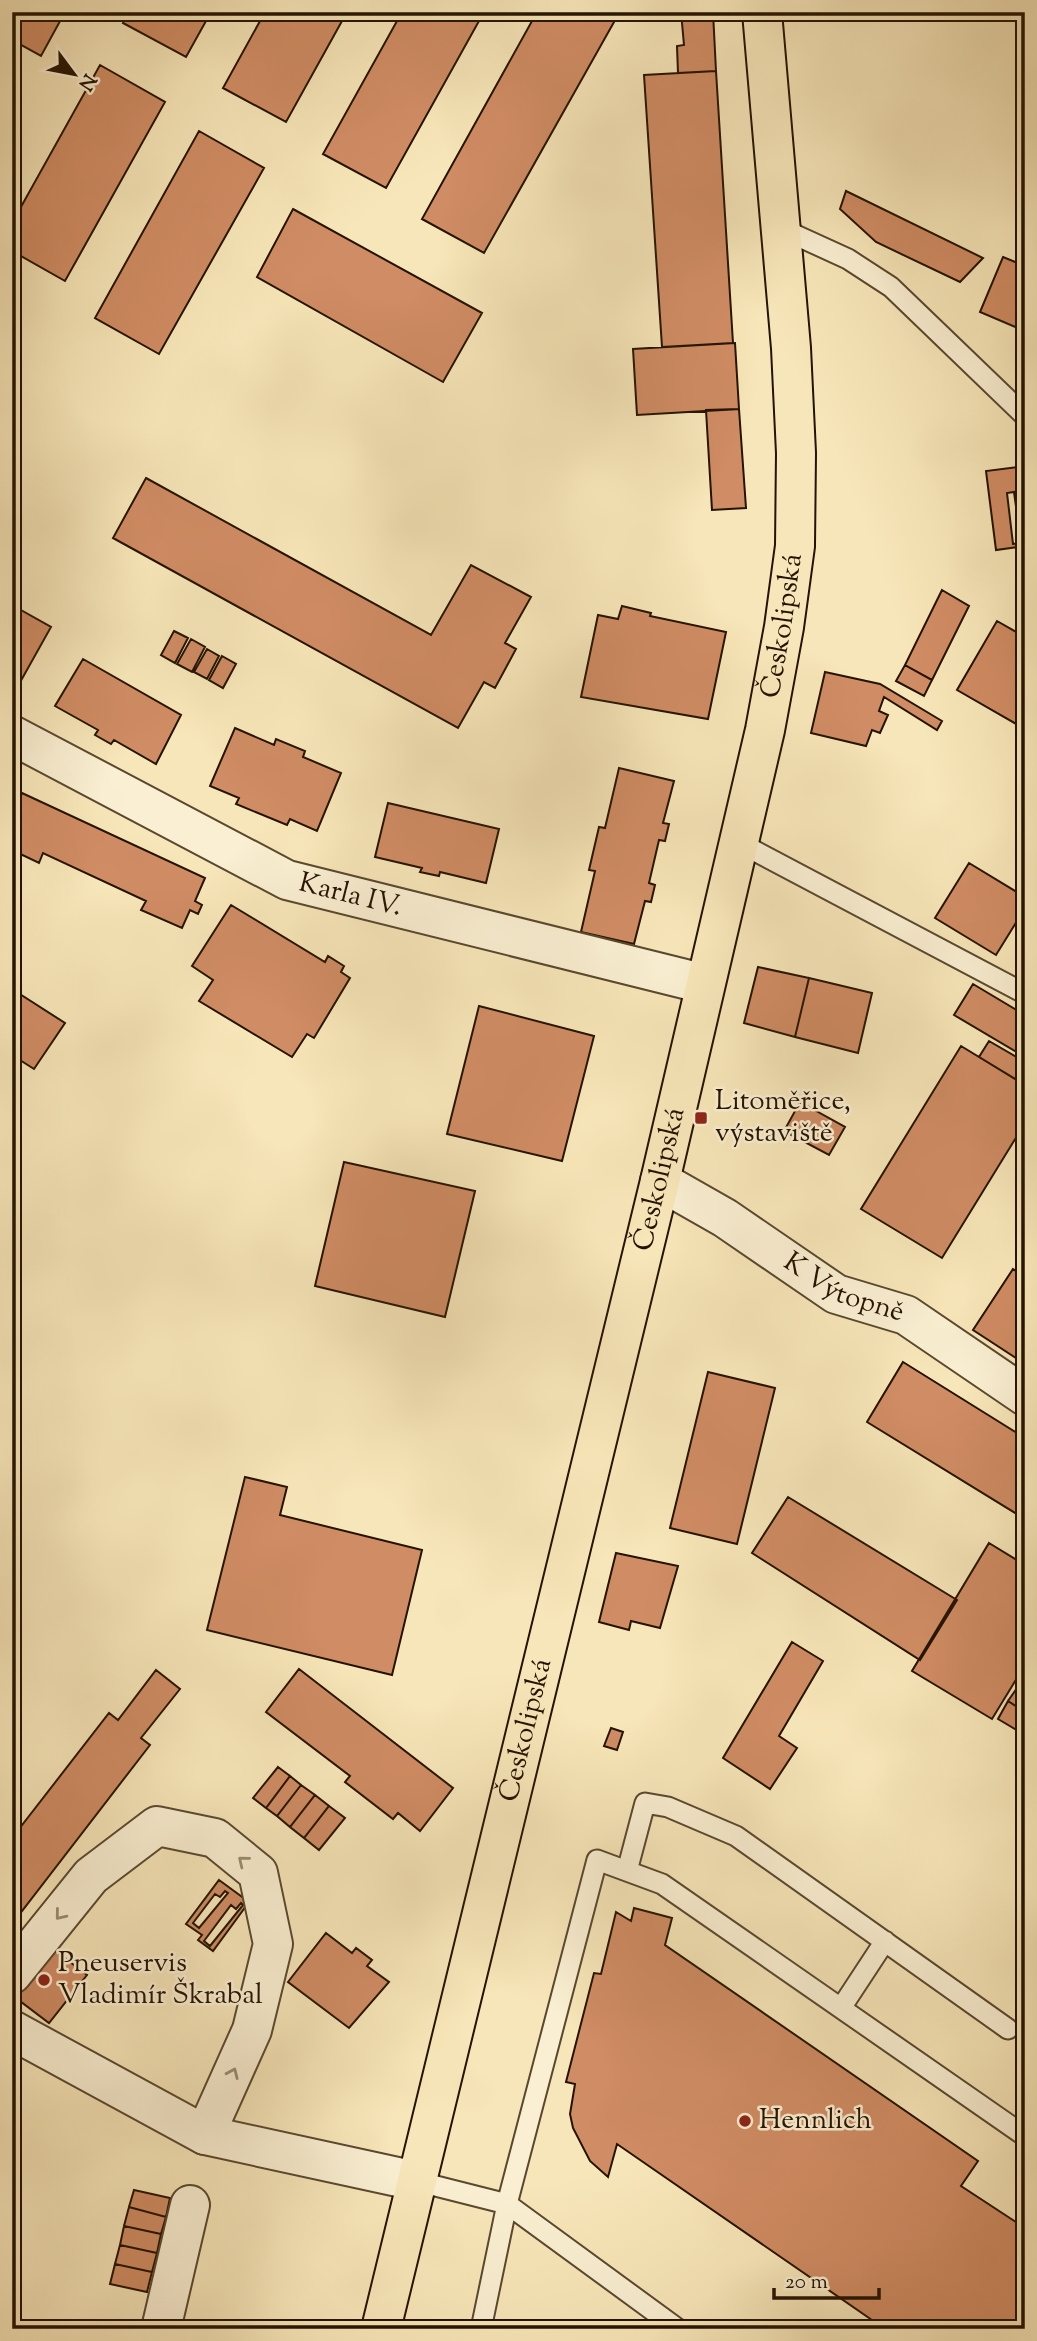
<svg xmlns="http://www.w3.org/2000/svg" width="1037" height="2341" font-family="'Sorts Mill Goudy',serif">
<rect width="100%" height="100%" fill="#f7e6b9"/>
<filter id="stains"><feTurbulence type="fractalNoise" baseFrequency=".00286" numOctaves="4"/><feColorMatrix values="0 0 0 0 .2 0 0 0 0 .09 0 0 0 0 .02 0 0 0 .5 -.17"/></filter>
<radialGradient id="worn" r=".72"><stop offset=".6" stop-color="#630" stop-opacity="0"/><stop offset="1" stop-color="#630" stop-opacity=".3"/></radialGradient>
<path fill="#d08c64" stroke="#241301" stroke-width="2" fill-rule="evenodd" d="M12,12H65L41,56L12,40Z
M129,12H211L186,57L123,23Z
M265,12H347L286,122L223,88Z
M402,12H484L386,188L323,154Z
M537,12H612L618,15L484,253L422,219Z
M681,12H713L716,71L678,73L677,46L684,45Z
M100,65L165,102L65,281L12,251V223Z
M716,71L733,343L662,347L644,75Z
M199,131L264,168L159,354L95,318Z
M846,191L983,258L960,282L876,242L840,209Z
M293,209L482,313L443,382L257,277Z
M1003,257L1025,266V331L980,312Z
M735,343L739,409L637,415L633,349Z
M739,409L746,508L712,510L706,410Z
M1025,466V546L996,550L986,471ZM1014,492L1021,543L1013,544L1007,493Z
M146,478L431,635L471,565L531,597L505,643L516,649L495,688L484,682L458,728L113,538Z
M942,590L969,606L932,680L905,665Z
M12,605L51,627L18,686L12,683Z
M622,606L651,613L650,616L726,632L708,719L581,697L598,615L618,619Z
M997,621L1025,637V729L957,690Z
M174,631L188,638L175,663L161,655Z
M191,639L205,647L192,672L177,664Z
M207,649L219,656L207,679L194,672Z
M222,656L236,664L223,688L209,680Z
M83,659L181,715L156,764L114,740L111,744L95,735L98,730L55,706Z
M905,665L932,680L924,696L896,681Z
M825,672L880,684L942,721L937,730L884,697L879,711L888,715L880,733L872,730L866,746L811,733Z
M235,728L274,745L276,739L305,751L303,757L341,773L317,831L290,819L287,825L236,804L239,798L210,786Z
M619,768L674,781L663,823L669,824L665,841L659,840L649,883L655,885L651,902L645,901L634,944L581,932L595,871L589,870L599,827L605,828Z
M22,793L205,878L195,901L202,905L198,914L190,910L182,928L141,910L146,901L43,853L39,863L12,850V803L17,805Z
M388,803L499,829L486,883L440,872L439,876L420,872L422,868L375,857Z
M969,863L1025,897V908L996,955L935,918Z
M231,905L325,962L328,956L344,966L341,972L350,978L314,1038L307,1034L292,1057L199,1001L213,980L192,966Z
M758,967L809,978L795,1037L744,1023Z
M809,978L872,993L858,1053L795,1037Z
M973,984L1025,1015V1057L954,1015Z
M12,989L65,1023L34,1069L12,1055Z
M479,1006L594,1036L562,1161L447,1134Z
M989,1041L1025,1062V1085L979,1057Z
M961,1046L1025,1085V1123L942,1258L861,1209Z
M800,1102L845,1127L829,1155L784,1131Z
M344,1162L475,1191L445,1317L315,1286Z
M1013,1269L1025,1277V1364L973,1330Z
M903,1362L1025,1438V1519L867,1422Z
M708,1372L775,1388L737,1544L670,1528Z
M245,1477L287,1487L280,1515L422,1550L392,1675L207,1630Z
M788,1497L957,1600L920,1660L752,1553Z
M989,1543L1025,1565V1665L992,1719L912,1671Z
M616,1553L678,1566L660,1628L631,1621L629,1630L599,1622Z
M792,1642L823,1661L779,1736L797,1748L770,1789L723,1758Z
M299,1669L453,1788L420,1831L398,1813L393,1819L345,1782L350,1776L266,1712Z
M156,1670L180,1689L141,1738L150,1745L12,1924V1838L109,1713L118,1720Z
M1025,1673V1693L1017,1688Z
M1017,1688L1025,1693V1712L1008,1701Z
M1008,1701L1025,1712V1735L998,1719Z
M611,1728L623,1732L617,1750L604,1746Z
M278,1767L290,1776L266,1808L253,1798Z
M290,1776L301,1785L277,1816L266,1808Z
M301,1785L315,1795L290,1827L277,1816Z
M315,1795L329,1806L304,1838L290,1827Z
M329,1806L345,1818L319,1850L304,1838Z
M219,1880L249,1902L213,1951L198,1940L202,1935L186,1924ZM225,1891L228,1893L199,1928L193,1923L215,1894L220,1897ZM241,1903L243,1905L210,1946L204,1941L231,1905L236,1909Z
M634,1908L672,1918L665,1945L978,2161L961,2186L1025,2228V2329H885L617,2144L608,2177L590,2161L573,2128L570,2114L575,2084L566,2082L594,1973L601,1974L616,1912L631,1921Z
M326,1933L352,1953L356,1948L372,1960L367,1966L389,1982L349,2028L288,1982Z
M49,1946L87,1975L49,2023L12,1995Z
M134,2190L170,2198L166,2217L129,2207Z
M129,2207L166,2217L161,2234L124,2226Z
M124,2226L161,2234L157,2253L120,2245Z
M120,2245L157,2253L152,2272L115,2264Z
M115,2264L152,2272L147,2292L110,2284Z"/>
<g fill="none" stroke-linecap="round" stroke-linejoin="round">
<g stroke="#59482f" stroke-width="23">
<path id="lane" d="M780,228L848,259L891,287L1025,416
M738,842L1022,992
M627,1871L645,1803L668,1807L736,1836L1008,2029
M841,2008L885,1941
M416,2181L507,2204L678,2329
M481,2329L507,2204L597,1860L662,1884L1025,2136"/>
</g>
<g stroke="#59482f" stroke-width="42">
<g id="street">
<path id="s1" d="M12,735L287,880L705,984"/>
<path id="s2" d="M660,1181L725,1218L836,1294L906,1315L1025,1396"/>
<path d="M12,1974L91,1876L157,1826L215,1838L258,1873L273,1944L252,2030L205,2135"/>
<path d="M12,2030L205,2135L416,2181"/>
<path d="M161,2329L190,2205"/>
</g>
</g>
<g stroke="#241301" stroke-width="42">
<g id="primary">
<path id="s3" d="M381,2329L660,1181L765,730L784,627L795,546L796,453L791,348L762,12"/>
</g>
</g>
<use href="#lane" stroke="#faefd2" stroke-width="19"/>
<use href="#street" stroke="#faefd2" stroke-width="38"/>
<use href="#primary" stroke="#f7e6b9" stroke-width="38"/>
</g>
<defs><path id="oneway-chevron" d="M-2-3.5L2.5 0L-2 3.5" fill="none" stroke-width="1.6" stroke-linecap="round" stroke-linejoin="round" transform="scale(1.75)"/></defs>
<g stroke="#9a8c74">
<use href="#oneway-chevron" transform="translate(243 1861) rotate(-141)"/>
<use href="#oneway-chevron" transform="translate(60 1915) rotate(129)"/>
<use href="#oneway-chevron" transform="translate(233 2073) rotate(-66)"/>
</g>
<g fill="#8f2418" stroke="#faefd2" stroke-width="2.5">
<rect x="694" y="1111" width="14" height="14" rx="3.5"/>
<circle cx="44" cy="1980" r="7"/>
<circle cx="745" cy="2121" r="7"/>
</g>
<g text-anchor="middle" dominant-baseline="central" stroke-width="5" stroke-linejoin="round" paint-order="stroke">
<g font-size="28" fill="#241301" stroke="#faefd2">
<text stroke="none"><textPath href="#s3" startOffset="1750">Českolipská</textPath></text>
<text stroke="none"><textPath href="#s1" startOffset="376">Karla IV.</textPath></text>
<text stroke="none"><textPath href="#s3" startOffset="1183">Českolipská</textPath></text>
<text stroke="none"><textPath href="#s2" startOffset="214">K Výtopně</textPath></text>
<text stroke="none"><textPath href="#s3" startOffset="616">Českolipská</textPath></text>
</g>
<g font-size="28" fill="#241301" stroke="#faefd2" text-anchor="start">
<text x="715" y="1102">Litoměřice,<tspan x="715" dy="32">výstaviště</tspan></text>
<text x="58" y="1964">Pneuservis<tspan x="58" dy="32">Vladimír Škrabal</tspan></text>
<text x="759" y="2121">Hennlich</text>
</g>
</g>
<rect width="1037" height="2341" fill="none" stroke="#f7e6b9" stroke-width="42"/>
<rect x="14" y="14" width="1009" height="2313" fill="none" stroke="#241301" stroke-width="3.5"/>
<rect x="21" y="21" width="995" height="2299" fill="none" stroke="#241301" stroke-width="2"/>
<g transform="translate(74 74) rotate(122)" stroke="#faefd2" stroke-width="5" paint-order="stroke">
<path d="M0-5L12 26L0 18L-12 26Z" fill="#241301"/>
<text y="-10" font-size="19" font-weight="bold" text-anchor="middle" fill="#241301">N</text>
</g>
<path d="M774 2288v10h105v-10" fill="none" stroke="#241301" stroke-width="3.5"/>
<text x="785" y="2288" font-size="21" fill="#241301" stroke="#faefd2" stroke-width="5" paint-order="stroke">20 m</text>
<rect width="100%" height="100%" filter="url(#stains)"/>
<rect width="100%" height="100%" fill="url(#worn)"/>
</svg>
